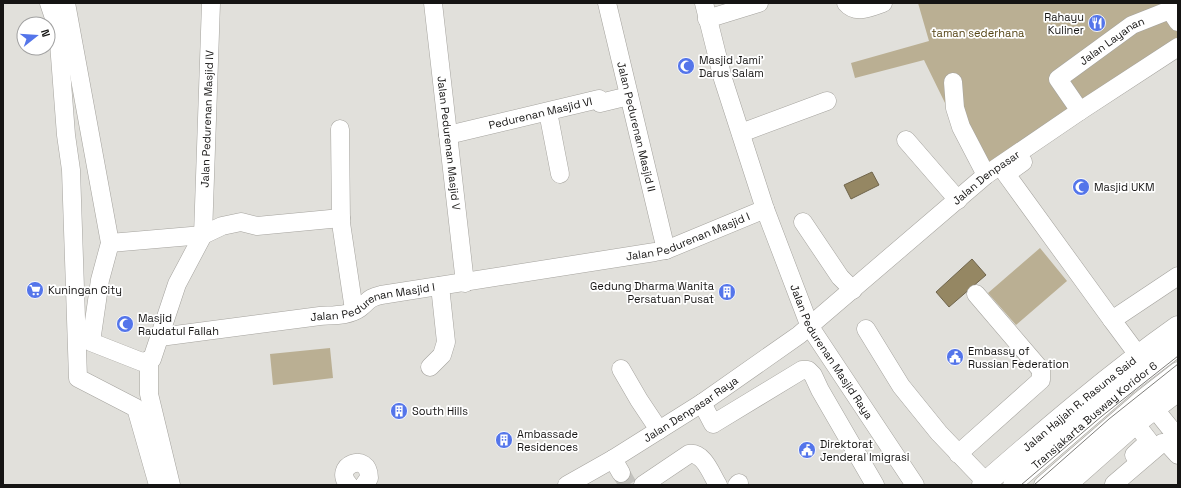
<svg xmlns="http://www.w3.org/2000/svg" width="1181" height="488" font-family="'Space Grotesk',sans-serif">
<rect width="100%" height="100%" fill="#e1e0db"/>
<path fill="#baaf93" d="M918,3H1178V37L986,173L945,103L924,60L855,78L851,63L929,41Z
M1040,248L1067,281L1016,325L988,293Z
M330,348L333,378L273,385L270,354Z"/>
<path fill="#958763" stroke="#6f644b" d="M872,172L879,185L851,199L844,185Z
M972,259L986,275L949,307L936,292Z"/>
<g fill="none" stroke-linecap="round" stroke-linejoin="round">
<path stroke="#c2c1bd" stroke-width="18" stroke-dasharray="18 9" stroke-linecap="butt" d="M621,473L628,485"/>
<g stroke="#a5a39e" stroke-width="19">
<g id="minor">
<path d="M49,3L58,30L66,135L71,170L78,378L136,408L158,485"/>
<path id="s1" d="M66,3L110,243L100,280L91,342L142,362L152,359L177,284L203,235L211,3"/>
<path id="s2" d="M433,3L465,283"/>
<path id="s3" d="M607,3L666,250"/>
<path id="s4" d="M704,3L723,79L765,209L810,327L915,485"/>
<path d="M846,3C856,15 871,7 883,3"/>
<path d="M707,19L759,3"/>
<path d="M953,82L955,108L961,127L986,175"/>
<path id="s5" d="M1080,111L1058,79L1132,25L1170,10L1178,22"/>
<path d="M548,112L560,174"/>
<path d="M340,129L341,223L354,310"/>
<path d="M741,133L827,101"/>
<path id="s6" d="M448,135L599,99L600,103L629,96"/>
<path d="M906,140L958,200"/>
<path d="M1023,162L1006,174L1112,320"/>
<path d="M803,222L840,277L853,290"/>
<path d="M110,243L203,235L222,226L241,222L257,226L341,218"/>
<path d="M866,329L901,386L939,433L986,482"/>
<path id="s7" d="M160,337L320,316C333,315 349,316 360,308C369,301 368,298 381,295L655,252L666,250L765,209"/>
<path d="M1138,355L1112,320L1178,276"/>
<path d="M149,361V394L171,485"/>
<path d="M430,367L442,355L446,342L440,286"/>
<path d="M621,369L639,400L659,430"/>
<path d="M702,403L713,424L802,370H808L813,375L820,390L875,485"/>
<path d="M1154,408L1178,438"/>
<path d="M958,454L1041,380V370L976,294"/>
<path d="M1134,455L1149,441L1135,423"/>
<path d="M613,459L621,473"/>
<path d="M1114,484L1162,443L1168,444L1178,455"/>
<path d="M349,485C331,466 369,450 369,478L364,485"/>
<path id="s8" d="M567,485L613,459L702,403L799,335L986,175L1080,111L1178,47"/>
<path d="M643,485L689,454C704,452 711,474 718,485"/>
<path d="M737,485L739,483"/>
<path id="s9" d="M1012,485L1128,385L1178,347"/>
<path d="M1043,485L1142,399L1178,371"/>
</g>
</g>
<g stroke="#a5a39e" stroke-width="23">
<g id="major">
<path id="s10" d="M983,485C1046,430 1110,375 1178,327"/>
<path d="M1065,485L1135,423L1178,390"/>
</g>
</g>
<use href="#minor" stroke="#fff" stroke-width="18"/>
<use href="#major" stroke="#fff" stroke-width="22"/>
<path stroke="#7f7e7b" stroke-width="1" d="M1021,485L1102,416L1178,356
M1034,485L1109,419L1178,364"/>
</g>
<defs>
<g id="restaurant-disc" transform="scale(0.9)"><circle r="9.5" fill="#5475ea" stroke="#fff"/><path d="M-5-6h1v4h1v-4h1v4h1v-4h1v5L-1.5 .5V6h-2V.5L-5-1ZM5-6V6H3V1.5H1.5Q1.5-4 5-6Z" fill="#fff"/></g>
<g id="mosque-disc" transform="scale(0.9)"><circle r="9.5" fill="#5475ea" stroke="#fff"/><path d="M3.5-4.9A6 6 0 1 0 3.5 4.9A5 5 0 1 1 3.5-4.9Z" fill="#fff"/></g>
<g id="supermarket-disc" transform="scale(0.9)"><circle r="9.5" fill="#5475ea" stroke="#fff"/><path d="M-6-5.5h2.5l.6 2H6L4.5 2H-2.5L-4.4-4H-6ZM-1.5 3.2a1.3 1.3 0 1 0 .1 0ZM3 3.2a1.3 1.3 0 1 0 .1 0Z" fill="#fff"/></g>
<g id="building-disc" transform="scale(0.9)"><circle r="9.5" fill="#5475ea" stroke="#fff"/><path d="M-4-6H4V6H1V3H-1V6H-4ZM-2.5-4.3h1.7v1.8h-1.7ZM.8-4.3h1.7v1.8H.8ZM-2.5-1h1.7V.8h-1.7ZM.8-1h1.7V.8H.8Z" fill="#fff"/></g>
<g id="civic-disc" transform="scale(0.9)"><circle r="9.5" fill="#5475ea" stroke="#fff"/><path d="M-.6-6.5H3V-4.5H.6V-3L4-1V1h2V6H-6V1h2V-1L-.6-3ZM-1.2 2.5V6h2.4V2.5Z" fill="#fff"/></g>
</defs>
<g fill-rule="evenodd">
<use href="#restaurant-disc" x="1097" y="23"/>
<use href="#mosque-disc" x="686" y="66"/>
<use href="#mosque-disc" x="1081" y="187"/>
<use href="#supermarket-disc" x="35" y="290"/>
<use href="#building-disc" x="727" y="292"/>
<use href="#mosque-disc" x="125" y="324"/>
<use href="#civic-disc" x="955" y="357"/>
<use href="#building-disc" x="399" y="411"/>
<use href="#building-disc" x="504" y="440"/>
<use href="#civic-disc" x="807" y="450"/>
</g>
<g text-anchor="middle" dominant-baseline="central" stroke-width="3.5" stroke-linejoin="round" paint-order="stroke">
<g font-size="11" fill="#151413" stroke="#fff" text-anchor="start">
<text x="1084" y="17" text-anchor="end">Rahayu<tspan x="1084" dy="13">Kuliner</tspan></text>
<text x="699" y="60">Masjid Jami'<tspan x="699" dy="13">Darus Salam</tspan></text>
<text x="1094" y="187">Masjid UKM</text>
<text x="714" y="286" text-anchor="end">Gedung Dharma Wanita<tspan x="714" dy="13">Persatuan Pusat</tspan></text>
<text x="48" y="290">Kuningan City</text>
<text x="138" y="318">Masjid<tspan x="138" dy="13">Raudatul Fallah</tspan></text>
<text x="968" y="351">Embassy of<tspan x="968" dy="13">Russian Federation</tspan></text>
<text x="412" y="411">South Hills</text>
<text x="517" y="434">Ambassade<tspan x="517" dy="13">Residences</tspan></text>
<text x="820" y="444">Direktorat<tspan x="820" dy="13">Jenderal Imigrasi</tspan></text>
</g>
<g font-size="11" fill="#564617" stroke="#fff">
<text x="978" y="33">taman sederhana</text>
</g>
<g font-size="11" fill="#151413" stroke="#fff">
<text stroke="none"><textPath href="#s5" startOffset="105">Jalan Layanan</textPath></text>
<text stroke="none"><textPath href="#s6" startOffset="95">Pedurenan Masjid VI</textPath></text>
<text stroke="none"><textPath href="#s1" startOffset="661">Jalan Pedurenan Masjid IV</textPath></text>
<text stroke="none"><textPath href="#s3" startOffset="127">Jalan Pedurenan Masjid II</textPath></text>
<text stroke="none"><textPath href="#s2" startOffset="141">Jalan Pedurenan Masjid V</textPath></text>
<text stroke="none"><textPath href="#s8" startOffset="521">Jalan Denpasar</textPath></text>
<text stroke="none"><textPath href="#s7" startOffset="541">Jalan Pedurenan Masjid I</textPath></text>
<text stroke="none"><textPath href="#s7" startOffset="217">Jalan Pedurenan Masjid I</textPath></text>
<text stroke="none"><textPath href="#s4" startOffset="373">Jalan Pedurenan Masjid Raya</textPath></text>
<text stroke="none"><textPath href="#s10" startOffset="126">Jalan Hajjah R. Rasuna Said</textPath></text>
<text stroke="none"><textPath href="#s8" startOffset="145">Jalan Denpasar Raya</textPath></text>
<text stroke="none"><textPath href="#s9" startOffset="108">Transjakarta Busway Koridor 6</textPath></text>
</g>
</g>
<rect width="1181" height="488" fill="none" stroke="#151413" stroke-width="8"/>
<g transform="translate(36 36) rotate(73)"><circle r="19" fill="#ffffff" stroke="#a1a1a1"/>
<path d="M0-3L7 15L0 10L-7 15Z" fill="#5475ea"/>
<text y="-6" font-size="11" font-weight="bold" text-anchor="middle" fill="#151413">N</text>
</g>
</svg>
